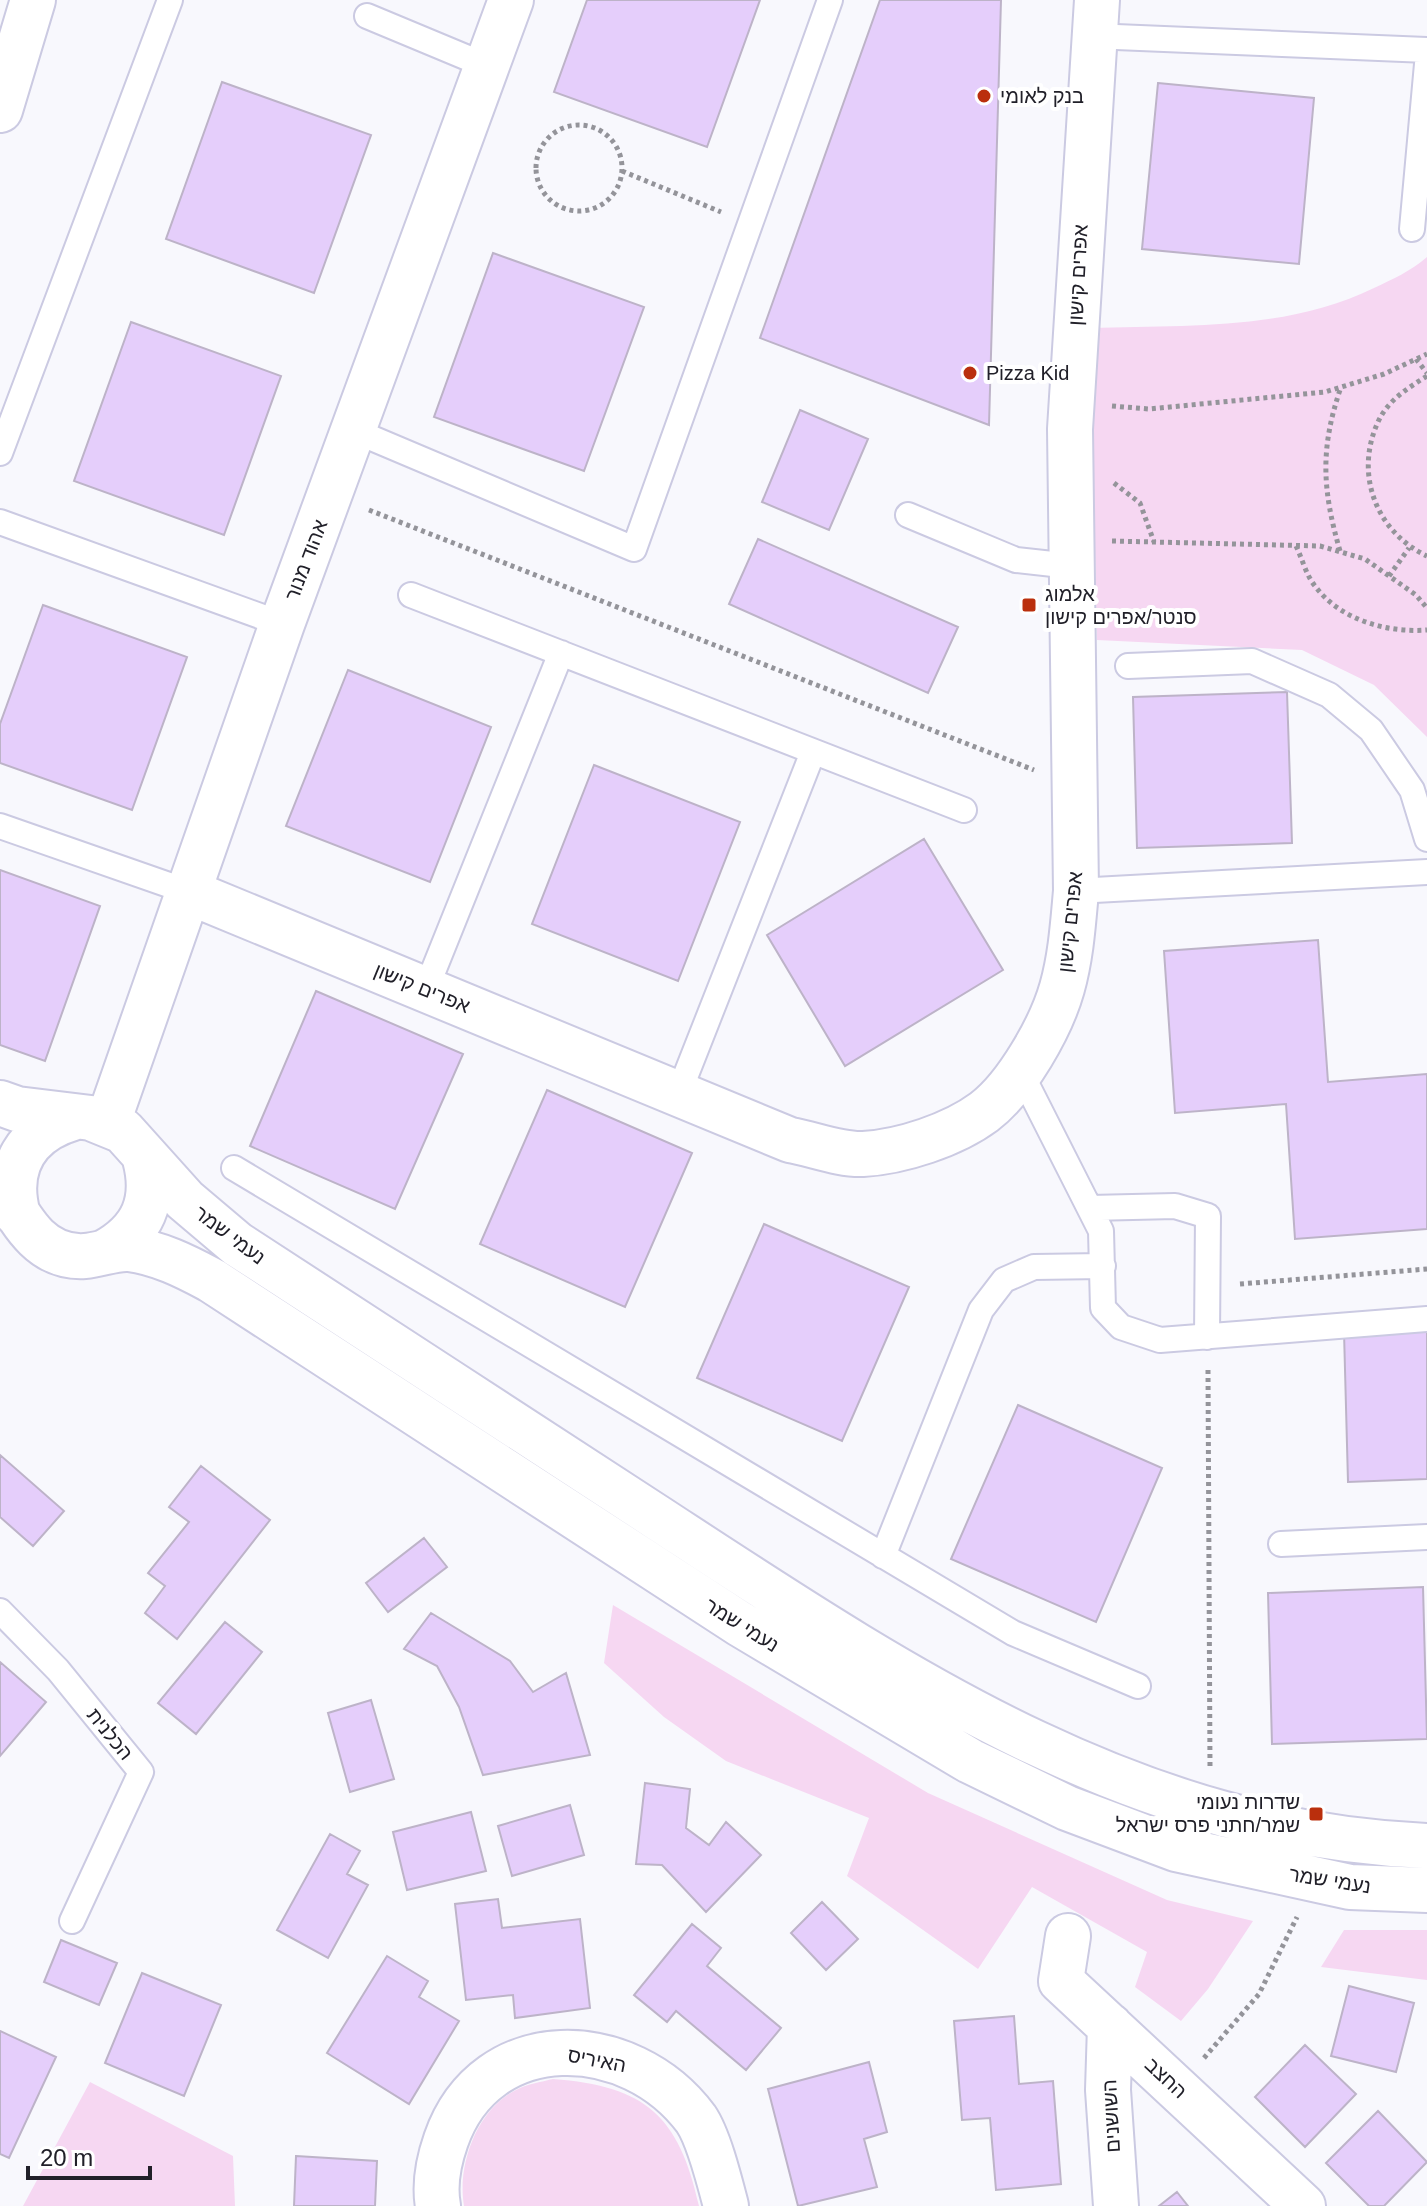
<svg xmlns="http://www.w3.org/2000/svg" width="1427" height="2206" font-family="Arial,Heebo,sans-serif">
<rect width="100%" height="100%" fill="#f8f8fd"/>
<path fill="#f6d7f2" d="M1427,257V737L1374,685L1302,650L1097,640L1090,328C1187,325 1285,331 1374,288C1393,279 1411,271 1427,257Z
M613,1605L928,1793L1167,1900L1253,1921L1208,1989L1181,2021L1135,1987L1147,1952L1032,1887L978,1969L847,1876L869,1818L726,1761L664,1717L604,1663Z
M1344,1930H1427V1980L1321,1967Z
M553,2079C645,2086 679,2115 699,2206H464C457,2165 477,2109 516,2090C526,2084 541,2082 553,2079Z
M90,2082L233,2156L235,2206H23Z"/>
<path fill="#e5cefb" stroke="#bdb3c8" stroke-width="2" d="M587,0H760L707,147L554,92Z
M880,0H1001L989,425L760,338Z
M222,82L371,135L314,293L166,239Z
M1158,83L1314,98L1299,264L1142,249Z
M493,253L644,307L584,471L434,417Z
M131,322L281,376L224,535L74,481Z
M800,410L868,439L829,530L762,502Z
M758,539L958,627L928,693L729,604Z
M43,605L187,657L132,810L0,763V724Z
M348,670L491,727L430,882L286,826Z
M1287,692L1292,843L1137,848L1133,697Z
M594,765L740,822L678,981L532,924Z
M924,839L1003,970L845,1066L767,935Z
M0,870L100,906L45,1061L0,1045Z
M1318,940L1328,1082L1427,1074V1229L1295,1239L1286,1104L1175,1113L1164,951Z
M316,991L463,1054L395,1209L250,1146Z
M547,1090L692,1153L625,1307L480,1244Z
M764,1224L909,1287L842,1441L697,1378Z
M1427,1329V1479L1348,1482L1344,1332Z
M1018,1405L1162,1468L1096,1622L951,1559Z
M0,1455L64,1511L33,1546L0,1517Z
M201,1466L270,1520L177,1639L145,1613L165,1586L148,1573L189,1522L169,1507Z
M424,1538L447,1567L388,1612L366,1583Z
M1423,1587L1427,1739L1272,1744L1268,1593Z
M431,1613L510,1661L533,1692L566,1673L590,1755L483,1775L459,1707L437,1666L404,1649Z
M225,1622L262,1652L196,1734L158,1703Z
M0,1662L46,1702L0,1756Z
M371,1700L394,1779L350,1792L328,1713Z
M645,1783L690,1789L686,1828L709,1845L726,1822L761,1855L706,1912L662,1865L636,1864Z
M570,1805L584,1855L512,1876L498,1826Z
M471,1812L486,1871L407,1890L393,1832Z
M330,1834L360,1851L347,1874L368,1885L328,1958L277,1930Z
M498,1899L502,1928L580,1919L590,2008L515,2018L513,1995L466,2000L455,1904Z
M822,1902L858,1939L826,1970L791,1933Z
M692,1924L721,1948L707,1966L781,2028L746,2070L676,2011L667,2022L634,1995Z
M61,1940L117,1963L99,2005L44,1982Z
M387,1956L428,1981L419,1997L459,2021L409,2104L327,2053Z
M142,1973L221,2005L184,2096L105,2063Z
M1349,1986L1414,2003L1396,2072L1331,2056Z
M1014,2016L1019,2084L1053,2081L1061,2184L996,2190L990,2118L962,2120L954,2021Z
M0,2031L56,2057L9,2158L0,2154Z
M1305,2045L1356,2094L1305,2147L1255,2097Z
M869,2062L887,2132L864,2139L877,2187L798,2206L768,2089Z
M1378,2111L1427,2162L1384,2206H1369L1326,2163Z
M296,2156L377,2161L375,2206H294Z
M1177,2192L1188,2206H1159Z"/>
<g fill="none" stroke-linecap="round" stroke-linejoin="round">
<g stroke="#cbcae2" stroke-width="28">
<path id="service" d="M367,16L487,66
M1092,36L1427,50
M1412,229L1427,64
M355,431L634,549L830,0
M0,453L170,0
M908,515L1016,560L1071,566
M0,522L282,624
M411,595L964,810
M1128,666L1252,661L1329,695L1371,730L1412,790L1427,839
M0,826L189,892
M1076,891L1427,872
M426,989L561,653
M1020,1071L1101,1231L1103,1308L1121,1327L1160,1340L1427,1319
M678,1095L813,752
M234,1168L1013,1633L1138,1686
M1090,1208L1175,1206L1208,1216L1207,1337
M1281,1544L1427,1537
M883,1556L981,1310L1004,1280L1034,1267L1103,1266
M0,1611L58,1670L141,1772L72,1921"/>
</g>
<g stroke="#cbcae2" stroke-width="48">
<path id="minor" d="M0,110L33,0
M189,892L790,1140C813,1144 840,1155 863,1154C901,1152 953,1135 984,1112C1017,1087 1051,1027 1062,988C1071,956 1073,924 1076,891L1070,429L1097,0
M108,1122L282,624L511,0
M1068,1936L1061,1981L1303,2206
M1110,2026L1108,2090L1116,2206
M438,2206C434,2184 439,2160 446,2140C486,2025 630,2030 696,2119C709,2138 720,2183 726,2206"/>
</g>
<g stroke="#cbcae2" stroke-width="48">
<path id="tertiary" d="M0,1103L17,1109L91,1118L123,1131L185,1200L237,1244C377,1335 518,1427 658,1518C897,1674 1131,1834 1427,1846
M0,1184C20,1218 39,1259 85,1256C100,1255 114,1248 129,1249C159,1253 185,1266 211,1280L740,1624L970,1761L1067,1808L1176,1849L1350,1887L1427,1890
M18,1215C5,1167 26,1132 73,1118
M105,1252C143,1231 156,1201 145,1159"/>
</g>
<path stroke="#94949a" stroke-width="5" stroke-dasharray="4 4" stroke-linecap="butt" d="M536 168a43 43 0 1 1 86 0a43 43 0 1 1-86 0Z
M622,171L721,212
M1416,359L1427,373
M1427,376C1408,388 1388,400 1378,422C1354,474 1376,532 1427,556
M1112,406L1149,409L1325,392L1384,374L1427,354
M1114,483L1140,503L1154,542
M369,510L1034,770
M1112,541L1320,546L1365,559L1416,595L1427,608
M1296,546C1302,558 1306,575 1315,586C1340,620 1387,633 1427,630
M1340,551C1322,489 1320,448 1341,387
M1389,576L1409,548
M1240,1284L1427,1269
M1208,1370L1210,1768
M1204,2058L1259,1994L1297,1917"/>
<use href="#service" stroke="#fff" stroke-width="24"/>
<use href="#minor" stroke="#fff" stroke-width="44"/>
<use href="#tertiary" stroke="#fff" stroke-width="44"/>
</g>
<g fill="#ba2f0d" stroke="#fff" stroke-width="3">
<circle cx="984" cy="96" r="8"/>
<circle cx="970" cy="373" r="8"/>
<rect x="1021" y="597" width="16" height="16" rx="4"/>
<rect x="1308" y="1806" width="16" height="16" rx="4"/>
</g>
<g text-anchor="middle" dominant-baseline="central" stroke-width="8" stroke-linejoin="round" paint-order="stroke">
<g font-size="20" fill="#212029" stroke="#fff" text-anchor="start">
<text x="1000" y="96">בנק לאומי</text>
<text x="986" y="373">Pizza Kid</text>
<text x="1045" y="594">אלמוג<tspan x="1045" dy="23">סנטר/אפרים קישון</tspan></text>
<text x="1300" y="1802" text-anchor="end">שדרות נעומי<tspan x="1300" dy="23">שמר/חתני פרס ישראל</tspan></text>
</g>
<g font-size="20" fill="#212029" stroke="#fff">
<text transform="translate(1078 275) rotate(-87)">אפרים קישון</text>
<text transform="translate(306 560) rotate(-69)">אהוד מנור</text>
<text transform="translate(1070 922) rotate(-84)">אפרים קישון</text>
<text transform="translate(422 988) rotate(22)">אפרים קישון</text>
<text transform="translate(230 1235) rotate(37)">נעמי שמר</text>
<text transform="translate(742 1625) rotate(32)">נעמי שמר</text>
<text transform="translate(110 1734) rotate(51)">הכלנית</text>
<text transform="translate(1330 1880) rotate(9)">נעמי שמר</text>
<text transform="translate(597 2060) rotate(11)">האיריס</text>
<text transform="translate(1166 2078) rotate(43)">החצב</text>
<text transform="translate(1111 2116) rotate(-93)">השושנים</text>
</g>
</g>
<path d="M28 2166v12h122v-12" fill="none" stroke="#212029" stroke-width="4"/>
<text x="40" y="2166" font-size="24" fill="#212029" stroke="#ffffff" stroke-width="6" paint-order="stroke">20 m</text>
</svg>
